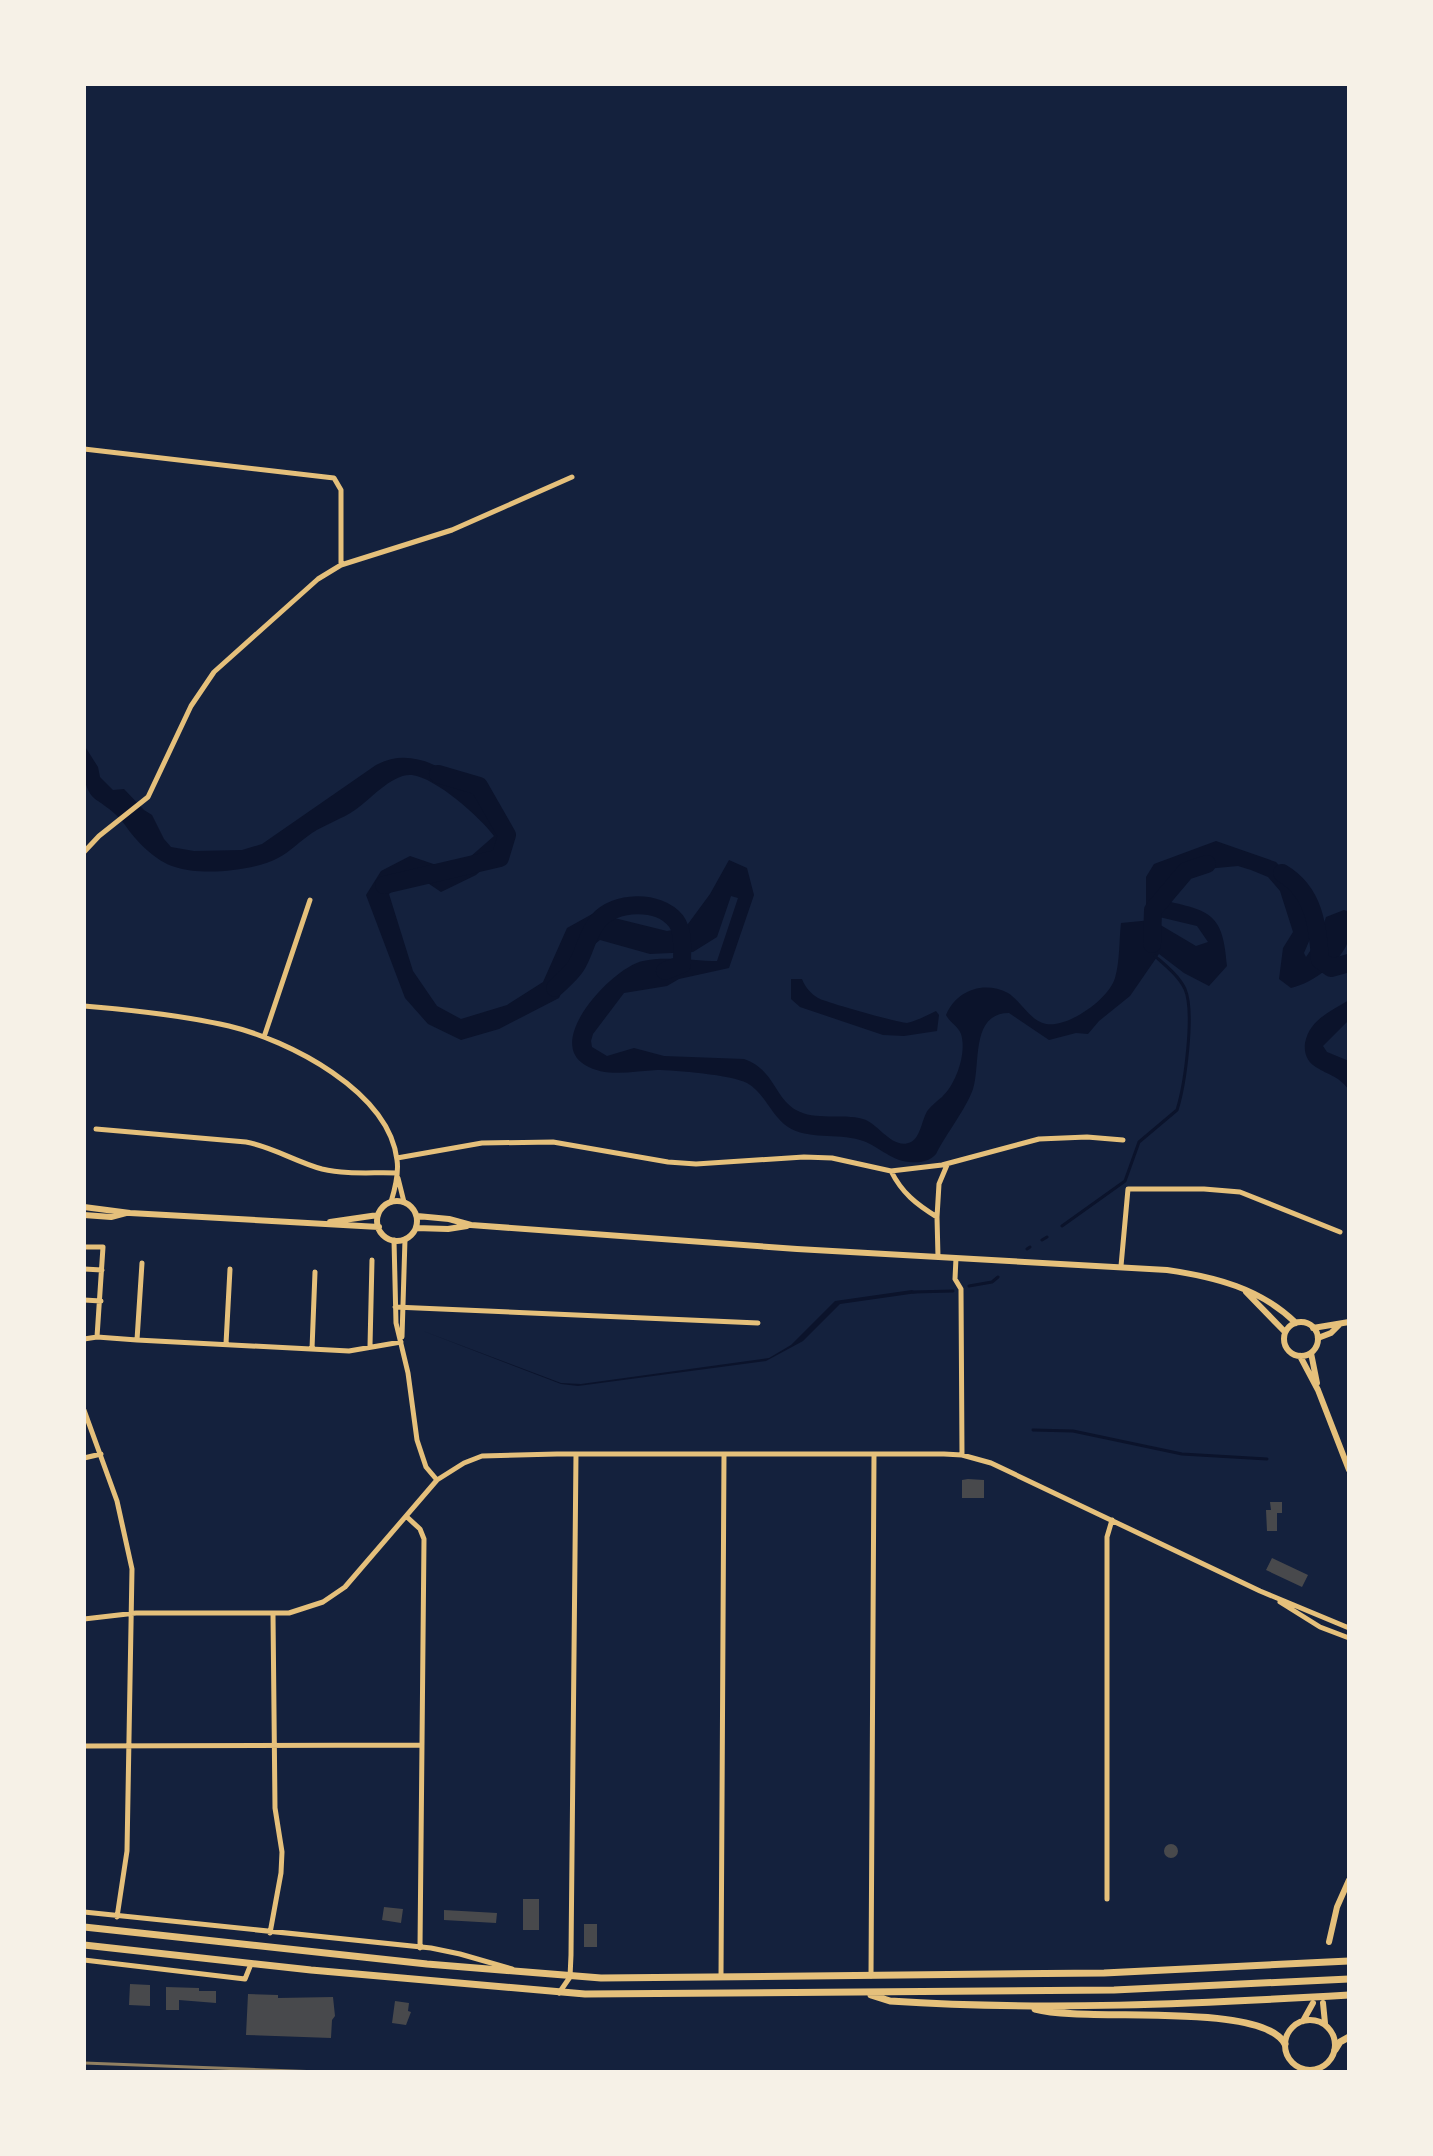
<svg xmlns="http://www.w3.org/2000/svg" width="1433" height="2156" font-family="'Zilla Slab',serif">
<rect width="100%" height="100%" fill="#14213d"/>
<path fill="#0b132b" d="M84,745L98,767L100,777L113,790L124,789L144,810L152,815L164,839L171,847L194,851L242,850L262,844L376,765C424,739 473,790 507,819L508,845L476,875L441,892L413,873L389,894L413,971L437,1006L461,1019L507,1005L543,982L567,928L594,913L667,931L685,928L710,894L729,860L747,868L754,895L729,968L679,979L667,986L624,993L593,1034L591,1041L592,1047L607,1056L634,1048L664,1056L744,1059C774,1069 774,1097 796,1110C815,1121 842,1113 863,1119C878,1123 893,1151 911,1142C921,1137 922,1118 928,1110C932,1105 937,1101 942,1097C956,1084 967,1053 961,1034C958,1026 950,1023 946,1015C956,991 983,980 1008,993C1021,1001 1030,1021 1046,1024C1068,1028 1109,999 1115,978C1120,961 1119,940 1121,923L1152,920L1196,946L1208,942L1197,926L1155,916L1146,908V877L1154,864L1216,841L1276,862L1297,884L1313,932L1304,953L1306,957L1319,938L1326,917L1344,910L1349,912C1349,920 1351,931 1349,939C1342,961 1314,983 1291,988L1279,979L1283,948L1293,932L1280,891L1268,877L1251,870L1238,866L1184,871L1161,889L1162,900C1211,911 1223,913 1227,966L1209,986L1184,973L1159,954L1130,996L1099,1021L1088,1034L1076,1033L1049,1040L1009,1013C970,1013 981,1065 973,1089C966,1109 946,1134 936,1154C929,1162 919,1163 909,1162C889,1160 878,1145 860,1140C837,1133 808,1140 788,1127C771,1116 765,1093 747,1083C732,1075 675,1070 657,1070C634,1071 606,1078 585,1065C543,1040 615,966 643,961C664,956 695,961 717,961L738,898L731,896L717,937L693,952L650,954L600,940L579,957L559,998L499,1029L461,1040L428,1024L405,998L366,895L381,871L410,856L454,871L494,836C480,817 436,778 412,775C392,773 370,800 355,810C342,819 326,824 312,833C300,841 290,852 278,858C254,871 201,876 175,867C155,861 136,841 125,825C117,814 108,808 98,801C80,789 84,765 84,745Z
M791,979H802C805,987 811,994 818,998C824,1002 900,1023 907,1023C917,1021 927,1015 936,1011L939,1015L937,1031L904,1036L883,1035L800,1007L791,999Z
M1349,1000V1020L1323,1046L1327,1052L1349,1061V1090C1337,1074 1328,1076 1313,1065C1306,1060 1304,1051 1305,1043C1310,1019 1330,1012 1349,1000Z
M912,1290L917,1293L840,1304L803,1341L766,1361L578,1386L561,1384L423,1331L561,1383L581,1384L769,1358L791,1345L835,1301Z"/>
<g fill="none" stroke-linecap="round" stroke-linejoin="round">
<path stroke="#0b132b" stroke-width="3" d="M1062,1226L1125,1181L1139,1142L1177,1110C1185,1085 1195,1012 1185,989C1179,976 1165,965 1155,956
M1042,1240L1047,1237
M1027,1249L1030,1247
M969,1286L992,1282L998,1277
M913,1292L953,1291
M1033,1430L1073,1431L1182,1454L1267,1459"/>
<path stroke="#0b132b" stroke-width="18" d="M1282,873C1314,892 1318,926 1320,960L1331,968L1349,963
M384,885L500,858L507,835L479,786L438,774
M1152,944L1153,910L1186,871L1207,864
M555,988C562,981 571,974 576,966C585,952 587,934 598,921C615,901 658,899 676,921C684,932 682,951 682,964L665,971"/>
</g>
<path fill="#48494c" d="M968,1479L984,1480V1498H962V1480Z
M1270,1502H1282V1513H1277V1531H1267L1266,1510H1271Z
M1272,1558L1308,1575L1302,1587L1266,1570Z
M1164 1851a7 7 0 1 1 14 0a7 7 0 1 1-14 0Z
M523,1899H539V1930H523Z
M384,1907L403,1909L401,1923L382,1920Z
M444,1910L497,1913L496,1923L444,1920Z
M584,1924H597V1947H584Z
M130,1984L150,1985V2006L129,2005Z
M166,1987L199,1988V1991H216V2003L179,2000V2010H166Z
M248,1994L278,1995V1998L333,1997L335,2016L332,2020L331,2038L246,2035Z
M395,2001L409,2003L408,2011L411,2012L406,2025L392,2023Z"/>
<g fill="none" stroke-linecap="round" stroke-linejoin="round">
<path stroke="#e5c07b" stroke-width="5" d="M84,449L334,478L341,490V565
M84,852L99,836L148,797L191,706L214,672L318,579L341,565L452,530L572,477
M84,1006C133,1010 181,1015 229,1026C288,1040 389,1091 397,1160C399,1173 395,1189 391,1202
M264,1037L310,900
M96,1129L246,1142C273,1147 296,1162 322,1169C347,1175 373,1172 397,1173
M397,1158L482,1143L553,1142L668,1162L696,1164L804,1157L832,1158L891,1171L942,1165L1039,1139L1087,1137L1123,1140
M891,1171C902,1193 916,1204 937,1217L938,1257
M398,1178L404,1202
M937,1217L939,1184L947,1165
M394,1240L396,1323L408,1373L417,1440L426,1467L437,1480
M84,1247H103L97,1337
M956,1258L955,1279L961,1289L962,1455
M142,1263L137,1340L349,1351L401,1342
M1121,1266L1128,1189H1204L1240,1192L1340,1232
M84,1269L102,1270
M84,1300L101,1301
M395,1307L758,1323
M402,1337L405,1239
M84,1339L97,1337L137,1340
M226,1344L230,1269
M370,1346L372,1260
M312,1349L315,1272
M84,1410L117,1501L132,1569L127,1851L117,1917
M84,1458L101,1454
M407,1517L420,1529L424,1539L420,1948
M1280,1602L1320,1627L1349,1638
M84,1619L136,1613H289L323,1602L345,1587L437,1480L464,1463L482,1456L557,1454H944L962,1455L991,1463L1260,1591L1349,1628
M84,1746L422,1745
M1107,1899V1537L1112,1520
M84,1912L431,1948L460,1954L512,1969
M270,1933L281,1873L282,1852L275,1808L273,1614
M84,1960L245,1979L251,1964
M871,1976L874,1454
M721,1977L724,1454
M559,1993L570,1977L571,1955L576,1454"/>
<path stroke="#e5c07b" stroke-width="6" d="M1313,1328L1349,1322
M1318,1338L1331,1333L1339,1325"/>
<path stroke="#e5c07b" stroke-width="6" d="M377 1221a20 20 0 1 1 40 0a20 20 0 1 1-40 0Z
M84,1207L130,1213L379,1227
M84,1215L111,1217L126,1213
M417,1216L449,1219L471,1225L797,1249L1167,1270C1215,1277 1260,1288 1296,1323
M330,1222L378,1215
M416,1228L448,1229L467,1226
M1246,1292L1285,1332
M1284 1339a17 17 0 1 1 34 0a17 17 0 1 1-34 0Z
M1311,1353L1317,1383
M1300,1356L1318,1390L1349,1470
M1329,1942L1337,1907L1349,1880
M1323,2003L1325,2023
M1285 2045a25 25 0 1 1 50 0a25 25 0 1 1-50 0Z
M1303,2021L1313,2003"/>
<path stroke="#e5c07b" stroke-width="7" d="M84,1927L427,1964L601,1978L1104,1973L1349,1961
M84,1945L311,1970L585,1994L1114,1990L1349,1979
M871,1995L890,2001C1043,2011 1196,2004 1349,1995
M1035,2009C1086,2023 1262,2001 1285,2044
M1335,2050L1340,2042L1349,2037"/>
<path stroke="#918062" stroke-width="3" d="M84,2063L320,2072"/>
</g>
<rect width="1433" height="2156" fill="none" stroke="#f6f1e7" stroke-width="172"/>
</svg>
